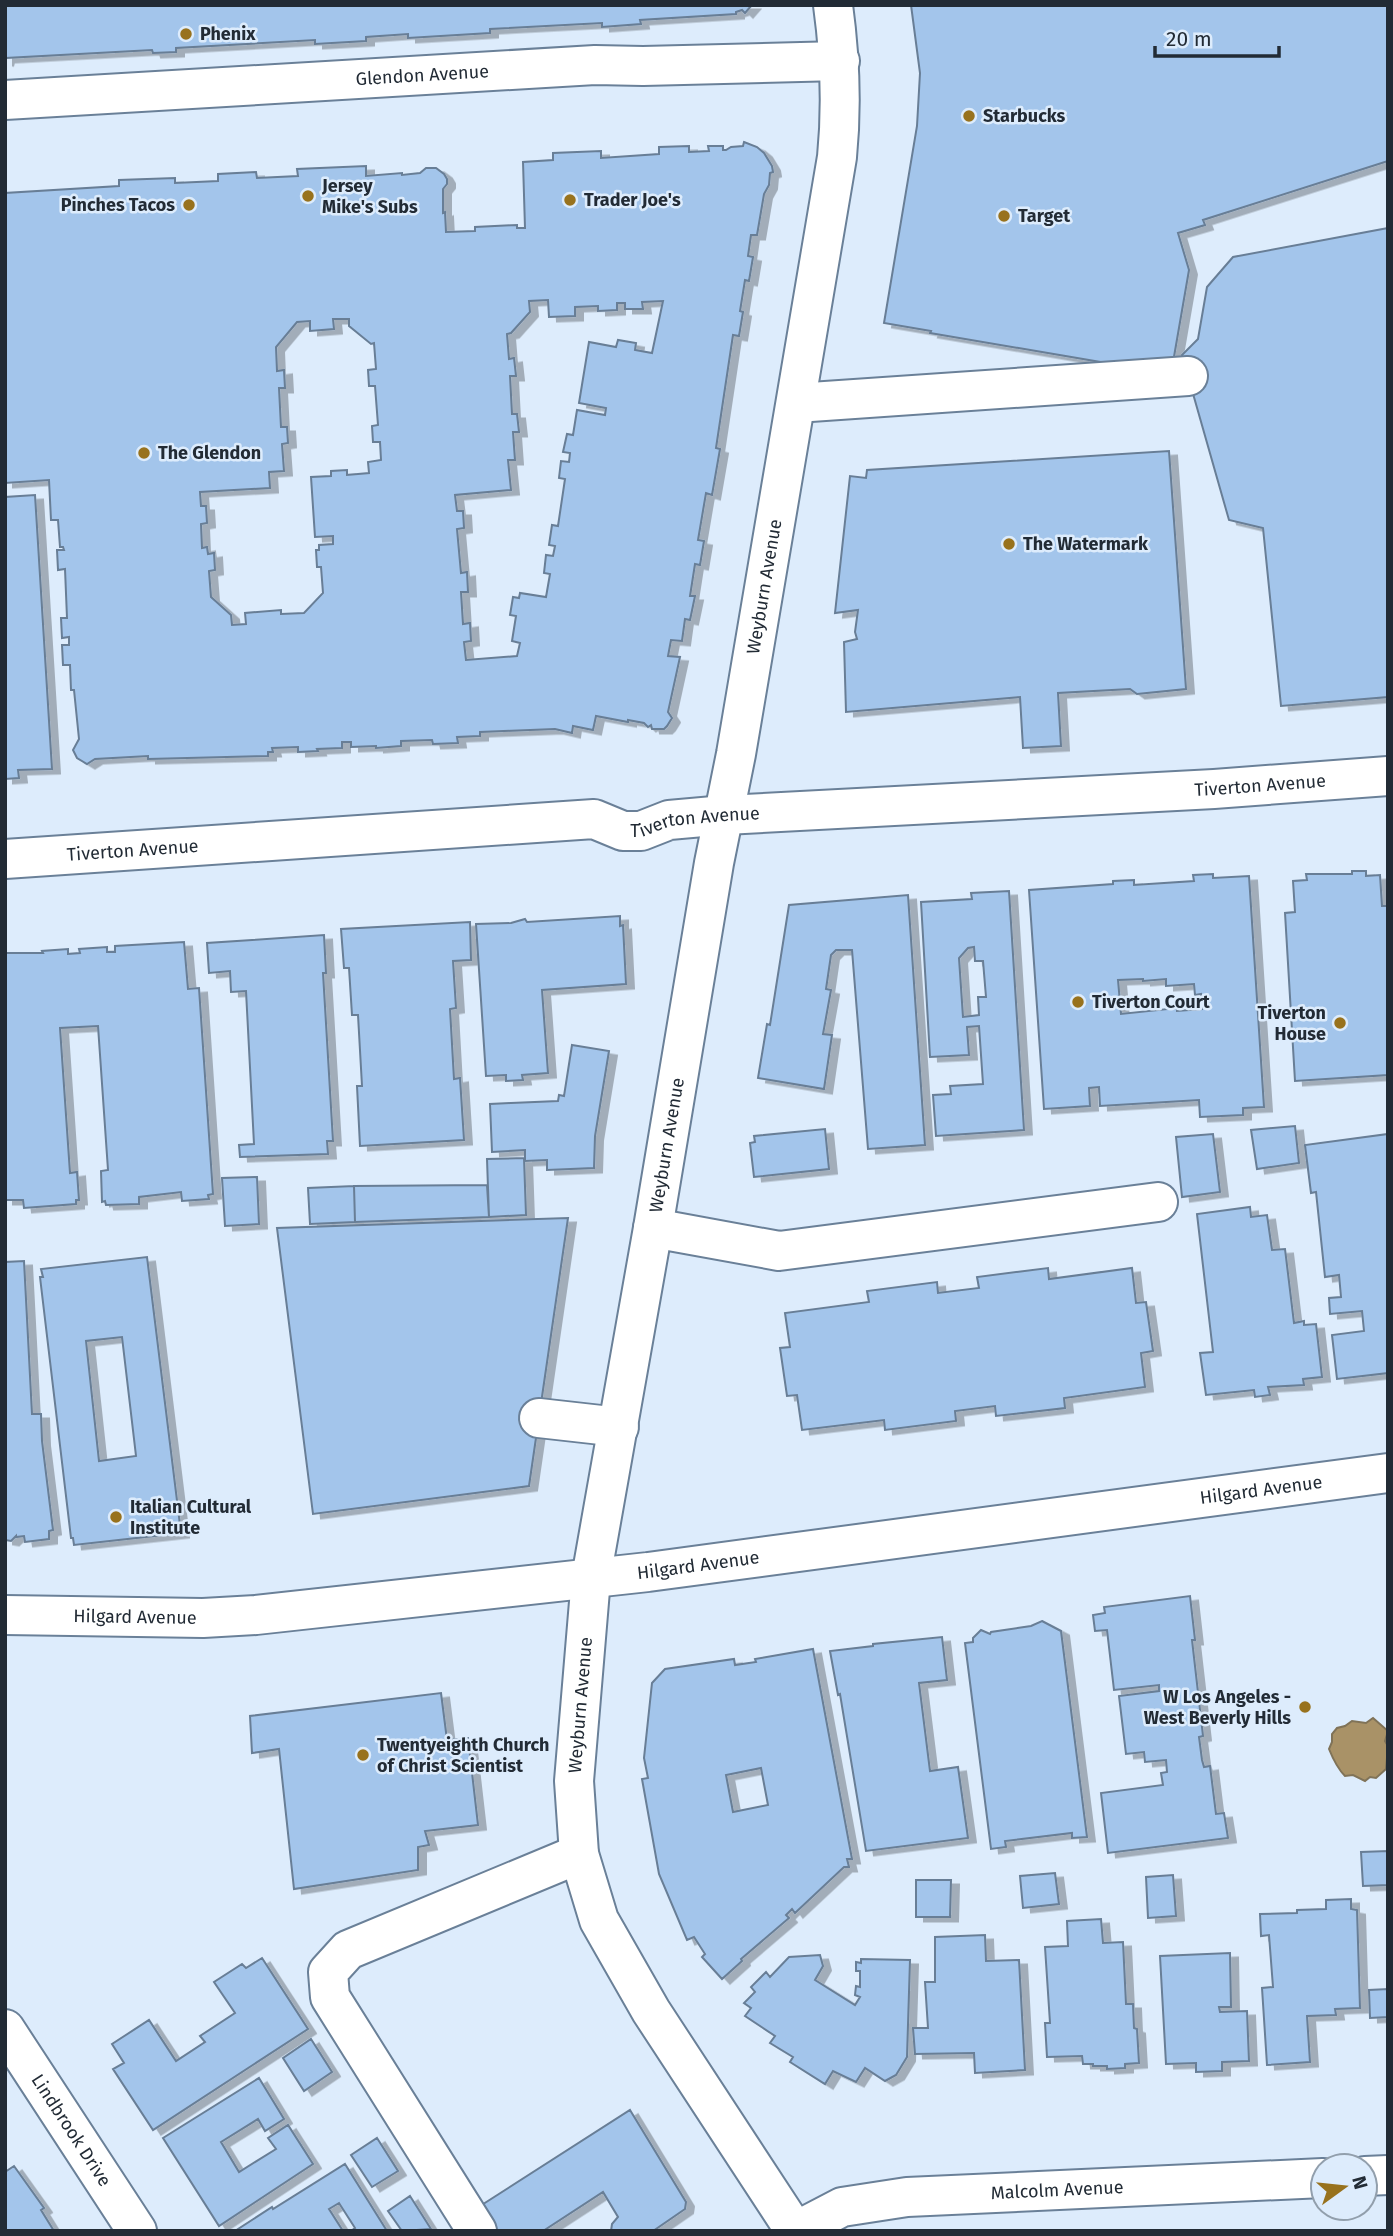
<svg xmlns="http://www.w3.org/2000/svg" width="1393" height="2236" font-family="'Fira Sans',sans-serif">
<defs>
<filter id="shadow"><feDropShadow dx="8" dy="4.5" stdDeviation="0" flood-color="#0004"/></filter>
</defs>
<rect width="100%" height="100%" fill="#ddecfc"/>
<path fill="#a99267" stroke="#807358" stroke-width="2" d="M1373,1718L1388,1731L1385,1741L1388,1746L1386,1769L1376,1778L1370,1777L1365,1781L1353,1775L1345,1776C1338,1769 1333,1759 1329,1749L1332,1742V1734L1337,1728L1345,1726L1352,1721L1366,1723Z"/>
<path fill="#a3c5eb" stroke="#687e96" stroke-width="2" fill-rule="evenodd" filter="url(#shadow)" d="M5,5H752L745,13L742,10L736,12V14L640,20L641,24L602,27V23L490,29V33L408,38V34L366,37V41L315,44V40L176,48V52L153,53L152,50L6,58L5,62Z
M911,5H1388V161L1203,220L1205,225L1178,233L1189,270L1171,374L930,333L931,331L884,323L917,126L920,73Z
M744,142L757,147L764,153L772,166L773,172L770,173L769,185L764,194L757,235H751L748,256L753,257L749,281L745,280L740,311L743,312L739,336L733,335L716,448L720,449L712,495L706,493L698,540L704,541L700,565L695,564L690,596H695L690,620L685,619L682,641L671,640L668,656L680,657L668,712L672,718L667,726L664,729H652L651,725L648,727L644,723L628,720V722L596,716L593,730L573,726L572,733L555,729L480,732V736L457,737L458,743L433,744L432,740L401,741V746L376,748V746L351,747V742H342V748L317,749L318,751L298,752V747L272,748L273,752H268V756L148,759V756L95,759L87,764L77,758L73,750L79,739L74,690H71L70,665H63L62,645H69V637L62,638L61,618H67L65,569L58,570L57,550H64L63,547H60L58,520H51L49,480L5,483V193L119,186V180L175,178V183L218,181V174L256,172L257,178L298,176L297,169L366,166V176L402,173V175L420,173L426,168H436L444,174L447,179V184L443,189V213L445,212L446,232L475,231V227L517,225V228H525L523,162L553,160V153L601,151V158L659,154V147L689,146V152L709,151L708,146H723V150H726L731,147L743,146ZM548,300L549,317L575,316V307L598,306V311L617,310V303H625V309H643L642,302L663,301L652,353L635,350L636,343L618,340L616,347L589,342L579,403L606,408L605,415L577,410L573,435L567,434L563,452L570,453L569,462L561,461L559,478L565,479L558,526L552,525L549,545L555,546L553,556L546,555L544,573L550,574L546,597L520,593L519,598L513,597L510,615L516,616L512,641L520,643L517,656L466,660L464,642L471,641L470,623L463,624L461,592H468L467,572L461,573L457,529L464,528L463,511H457L455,495L511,490L508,460H515L513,432H519L517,414H512L510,376H516L514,358L509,359L507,334L511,333L530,312L529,301ZM333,319H349V326L371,344L374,343L376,369L368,370L369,386H375L378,425L372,426L373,442H380L381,460L368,462L369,473L347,475V470L331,471V476L311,477L315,537L333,536V544L319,545V550H316L317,567H321L323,593L304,613L281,614V610L245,613L246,624L232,625L231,615L211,597L209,571L215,570L214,553L208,554L207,547L202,548L201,524L207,523L206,506H201L200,492L270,488L269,472L284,471L282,444L288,443L287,427H281L279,388H285L284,370L277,371L276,347L297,322L310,321V331L334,329Z
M1388,228V697L1281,706L1263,528L1229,520L1182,355L1198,339L1207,287L1233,257Z
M1169,451L1186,689L1137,694L1130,689L1058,693L1061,746L1023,748L1020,697L846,712L844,642L857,639L855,632L858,610L835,613L850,476L866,478L867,470Z
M35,495L52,769L18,770L19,778L5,779V497Z
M1352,871H1366V876L1380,875L1382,906H1388V1075L1295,1081L1285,913L1295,912L1293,881L1307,880L1306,874H1352Z
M1213,874V878L1249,876L1264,1107L1243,1108V1115L1200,1117L1199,1100L1100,1106L1099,1087L1089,1088L1090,1106L1044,1109L1029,890L1113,884V881L1134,880V885L1194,881L1193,875ZM1143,979V981L1166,979V986L1194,984L1195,995L1201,994L1202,1009L1177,1011V1008L1121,1014L1118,980Z
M1009,891L1024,1130L936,1136L933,1095L951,1094L950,1086L983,1084L979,1026L967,1027L969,1055L930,1057L921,902L972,899L971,893ZM974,947L975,961H983L986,997H978L979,1015L963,1017L959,958L968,948Z
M908,895L925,1145L868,1149L852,950H836L831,955L826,989L831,990L823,1034L832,1035L824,1089L758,1078L767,1024L770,1025L789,905Z
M620,916V926L623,925L626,984L542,990L548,1073L522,1075L523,1080L506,1081V1075L486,1076L476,924L511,923L525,919L527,922Z
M470,922L471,960L453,961L456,1008L450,1009L454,1079L460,1078L464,1140L360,1146L357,1086H362L358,1015H352L349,968H344L341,929Z
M324,935L326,973H323L333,1141H327L328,1154L240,1157L239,1145L254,1144L246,991L231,992L230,971L209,973L207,943Z
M184,942L188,989L199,988L213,1194L208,1195L209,1199L182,1201L181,1192L139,1197V1204L106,1205L105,1201L102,1202L101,1171L108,1170L98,1026L60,1028L70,1173L77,1172L79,1200H76V1204L24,1208L23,1200H5V953H43L42,951L68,949V954L80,953L79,949L107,947V952H115V946Z
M572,1045L609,1051L595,1136L594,1168L547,1170V1160L525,1161V1150L492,1152L490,1104L558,1101L559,1095L564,1096Z
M1295,1126L1299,1163L1257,1169L1251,1130Z
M825,1129L829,1169L754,1177L750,1143L755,1142L754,1136Z
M1213,1134L1220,1192L1182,1197L1176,1137Z
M1388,1134V1373L1337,1379L1332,1335L1364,1331L1362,1311L1330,1314L1329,1298L1341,1297L1339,1275L1325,1277L1316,1192L1311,1193L1305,1145Z
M524,1158L526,1215L489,1217L487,1159Z
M257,1177L259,1224L225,1226L222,1178Z
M487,1185L489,1217L355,1222L354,1186Z
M354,1186L355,1222L310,1224L308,1188Z
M1250,1207L1251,1217L1267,1215L1272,1250L1285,1249L1294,1323L1304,1321V1325L1316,1324L1322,1377L1303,1379L1304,1385L1268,1387L1270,1395L1255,1397L1254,1390L1206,1395L1200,1353L1213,1352L1197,1214Z
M568,1218L529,1486L313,1514L277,1228Z
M147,1257L181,1533L74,1545L73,1538H71L40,1277H43L41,1269ZM122,1337L136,1456L99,1461L86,1341Z
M24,1261L32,1414H41L42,1441L53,1530L49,1531V1539L25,1542L24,1536L16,1537V1536L11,1541L5,1540V1262Z
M1048,1268L1049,1279L1132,1268L1136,1303L1146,1302L1153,1351L1141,1353L1145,1387L1064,1398L1065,1408L996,1416L995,1406L955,1411L956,1421L885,1430L884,1420L802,1430L797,1395L787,1396L780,1348L790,1347L785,1313L869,1302L867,1291L937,1282L938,1293L979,1288L977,1277Z
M1190,1596L1195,1640H1192L1203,1736L1199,1737L1202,1760L1204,1767L1210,1766L1216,1814L1224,1813L1228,1838L1108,1853L1101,1793L1163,1785L1161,1773L1167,1772L1166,1760L1145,1762L1144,1752L1126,1754L1119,1696L1159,1691V1685L1114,1690L1107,1630L1095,1631L1093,1615L1105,1613L1104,1607Z
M1042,1621L1061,1631L1087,1837L1072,1838V1833L1005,1841L1006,1847L991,1849L965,1643L973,1642V1638L981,1630L990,1634L991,1632L1031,1626Z
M942,1637L947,1680L919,1683L930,1771L958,1767L968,1838L866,1851L840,1694L838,1695L830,1651L873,1646V1644Z
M813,1649L852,1859H847L849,1867H844L795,1913L792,1909L786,1915L789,1918L741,1959L742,1961L722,1979L702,1957L705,1954L694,1937L687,1940L659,1874L642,1779L648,1778L644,1758L652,1683L665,1669L734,1659L735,1665L756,1662L755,1659ZM761,1768L768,1805L733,1812L726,1775Z
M441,1693L447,1740L468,1738L478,1825L425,1831L429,1845L418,1847V1870L294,1889L279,1749L252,1753L250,1716Z
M1388,1851V1885L1363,1886L1361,1852Z
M1055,1873L1059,1904L1023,1908L1020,1876Z
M1173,1875L1176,1916L1148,1918L1146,1877Z
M916,1880H951L950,1917H916Z
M1351,1899V1909L1357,1910L1360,2008L1335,2009L1336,2015L1307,2016L1310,2062L1267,2065L1262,1988L1273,1987L1269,1935L1261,1936L1260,1914L1297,1913V1910L1326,1909V1900Z
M1101,1919L1103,1943L1123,1942L1126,2004H1133L1134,2028L1137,2029L1139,2063L1125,2064V2068L1107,2069V2066H1093V2064H1083L1082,2056L1047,2057L1045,2023H1050L1045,1947L1068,1946L1067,1921Z
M985,1935L986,1961L1019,1960L1025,2070L975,2073L974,2053L915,2054L913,2028H928L925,1982H935V1937Z
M1230,1953L1231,2007H1219L1220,2012L1247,2011L1249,2061L1222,2062V2071L1196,2072V2063L1166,2064L1160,1956Z
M820,1955L823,1966L815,1980L855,2005L860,1997L855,1995L856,1986L860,1987V1971H856V1962L861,1963V1959L910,1960L907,2057L896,2075L885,2081L865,2068L856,2082L833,2071L825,2084L790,2062L793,2057L770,2043L775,2036L745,2016L751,2008L744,2003L755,1992L751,1987L766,1972L770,1977L789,1957Z
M262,1958L308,2029L153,2130L113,2069L124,2063L112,2044L149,2020L176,2061L205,2042L200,2036L235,2013L214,1982L242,1964L246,1968Z
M1388,1989V2017L1370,2018L1369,1990Z
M311,2039L332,2072L304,2091L283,2058Z
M259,2078L284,2119L265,2131L258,2119L221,2142L239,2172L276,2149L268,2138L288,2125L313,2164L219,2226L163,2138Z
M630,2110L686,2202L685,2209L653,2231H611L612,2224L618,2217L603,2192L543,2231H492L477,2208Z
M377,2138L398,2171L372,2187L351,2155Z
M345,2164L387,2231H351L355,2228L339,2203L329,2209L343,2231H235L272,2207L273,2209Z
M14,2166L44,2208L41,2210L54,2231H5V2172Z
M410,2196L431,2229L402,2231L388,2211Z"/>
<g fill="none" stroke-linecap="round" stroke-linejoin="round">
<g stroke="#6a8098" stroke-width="42">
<g id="minor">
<path id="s1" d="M5,100L595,65L643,66L840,61"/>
<path d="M796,403L1188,376"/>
<path id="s2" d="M5,859L594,819L623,831H641L669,820L725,815L1214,789L1388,776"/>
<path d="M653,1228L779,1251L1158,1202"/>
<path d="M539,1418L619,1427"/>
<path id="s3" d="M5,1615L203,1618L256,1615L648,1572L1388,1473"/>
<path id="s4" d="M5,2029L137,2231"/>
<path d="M1365,2176L1388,2175"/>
<path d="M477,2231L330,1997L328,1972L348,1950L579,1854"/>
<path id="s5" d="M795,2231L651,2011L599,1920L579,1854L574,1781L591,1578L653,1228L714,863L736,754L837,157C842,106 840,56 833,5"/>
<path id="s6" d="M796,2231L842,2207L907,2197L1323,2178"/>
</g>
</g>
<use href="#minor" stroke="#fff" stroke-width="38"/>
</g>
<g fill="#98721d" stroke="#ddecfc" stroke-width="2.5">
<circle cx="186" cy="34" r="7"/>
<circle cx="969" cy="116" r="7"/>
<circle cx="308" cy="196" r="7"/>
<circle cx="570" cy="200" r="7"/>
<circle cx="189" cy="205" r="7"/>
<circle cx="1004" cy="216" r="7"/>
<circle cx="144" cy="453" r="7"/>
<circle cx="1009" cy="544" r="7"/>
<circle cx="1078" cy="1002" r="7"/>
<circle cx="1340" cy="1023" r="7"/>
<circle cx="116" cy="1517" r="7"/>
<circle cx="1305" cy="1707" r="7"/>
<circle cx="363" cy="1755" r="7"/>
</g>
<g text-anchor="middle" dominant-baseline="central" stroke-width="5" stroke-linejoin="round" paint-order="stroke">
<g font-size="18" font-weight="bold" fill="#222b35" stroke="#ddecfc" text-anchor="start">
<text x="200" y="34">Phenix</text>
<text x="983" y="116">Starbucks</text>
<text x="322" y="186">Jersey<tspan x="322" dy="21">Mike's Subs</tspan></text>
<text x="584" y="200">Trader Joe's</text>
<text x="175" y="205" text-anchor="end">Pinches Tacos</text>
<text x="1018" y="216">Target</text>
<text x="158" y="453">The Glendon</text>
<text x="1023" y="544">The Watermark</text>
<text x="1092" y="1002">Tiverton Court</text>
<text x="1326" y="1013" text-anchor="end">Tiverton<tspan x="1326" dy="21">House</tspan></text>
<text x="130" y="1507">Italian Cultural<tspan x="130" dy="21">Institute</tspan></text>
<text x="1291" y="1697" text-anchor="end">W Los Angeles -<tspan x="1291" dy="21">West Beverly Hills</tspan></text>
<text x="377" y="1745">Twentyeighth Church<tspan x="377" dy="21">of Christ Scientist</tspan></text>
</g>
<g font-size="18" fill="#222b35" stroke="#ddecfc">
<text stroke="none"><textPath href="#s1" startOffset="418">Glendon Avenue</textPath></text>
<text stroke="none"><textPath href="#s5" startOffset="1720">Weyburn Avenue</textPath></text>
<text stroke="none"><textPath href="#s2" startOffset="1262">Tiverton Avenue</textPath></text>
<text stroke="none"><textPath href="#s2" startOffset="695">Tiverton Avenue</textPath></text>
<text stroke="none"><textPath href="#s2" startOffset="128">Tiverton Avenue</textPath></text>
<text stroke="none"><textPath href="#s5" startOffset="1153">Weyburn Avenue</textPath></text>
<text stroke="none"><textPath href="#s3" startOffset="1264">Hilgard Avenue</textPath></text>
<text stroke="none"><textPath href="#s3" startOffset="696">Hilgard Avenue</textPath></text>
<text stroke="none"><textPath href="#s3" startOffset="130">Hilgard Avenue</textPath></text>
<text stroke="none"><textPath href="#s5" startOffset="586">Weyburn Avenue</textPath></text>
<text stroke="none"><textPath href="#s4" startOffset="121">Lindbrook Drive</textPath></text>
<text stroke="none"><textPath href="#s6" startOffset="268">Malcolm Avenue</textPath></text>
</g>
</g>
<rect width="1393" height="2236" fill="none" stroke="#222b35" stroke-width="14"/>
<g transform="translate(1344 2187) rotate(75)"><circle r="33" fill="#ddecfc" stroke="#929fac" stroke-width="2"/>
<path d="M0-5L12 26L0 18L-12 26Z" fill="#98721d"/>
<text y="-10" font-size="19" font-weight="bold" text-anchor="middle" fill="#222b35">N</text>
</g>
<path d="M1155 46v10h124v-10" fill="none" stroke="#222b35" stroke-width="3.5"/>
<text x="1166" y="46" font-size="21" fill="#222b35" stroke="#ddecfc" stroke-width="5" paint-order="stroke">20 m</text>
</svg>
